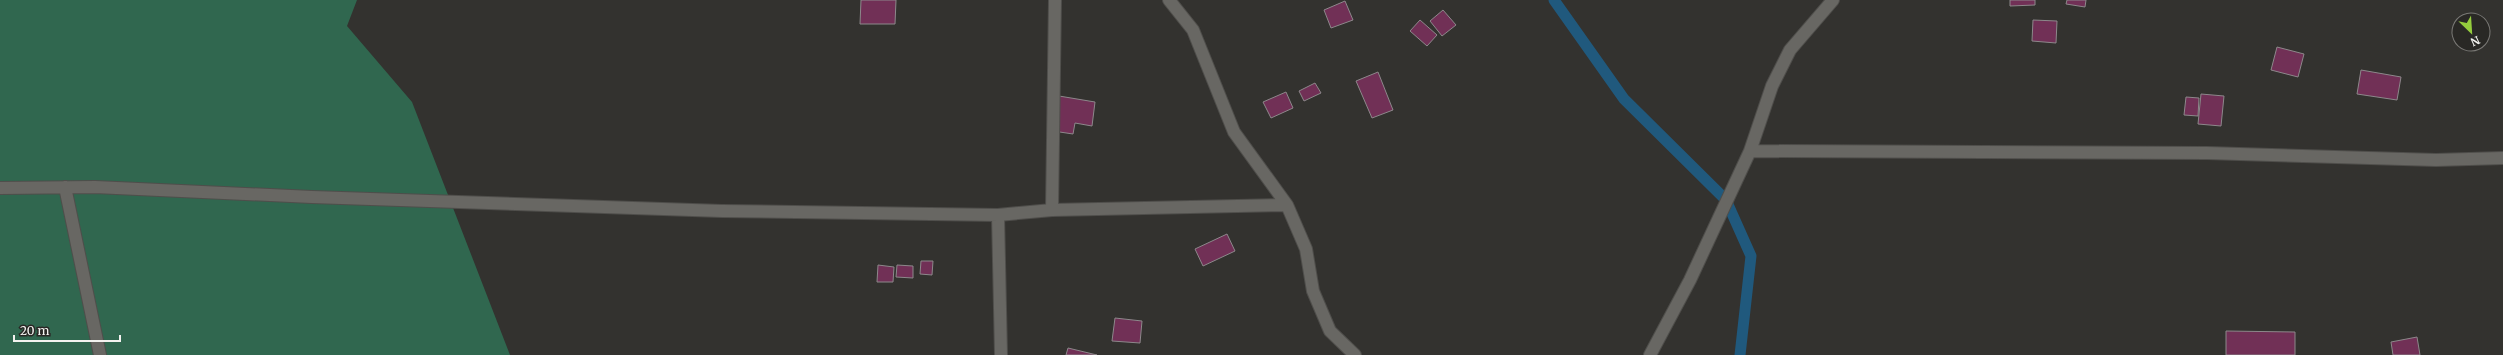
<svg xmlns="http://www.w3.org/2000/svg" width="2503" height="355" font-family="Merriweather,serif">
<rect width="100%" height="100%" fill="#33322f"/>
<path fill="#30674f" d="M0,0H357L347,26L412,102L510,355H0Z"/>
<g fill="none" stroke-linecap="round" stroke-linejoin="round">
<path stroke="#20597d" stroke-width="11" d="M1554,0L1624,99L1726,200L1751,256L1740,355"/>
</g>
<path fill="#713056" stroke="#8d888b" d="M861,0H896L895,24H860Z
M2010,0H2035V5L2010,6Z
M2067,0H2086L2085,7L2066,4Z
M1345,1L1353,20L1331,28L1324,10Z
M1443,10L1456,25L1442,36L1430,21Z
M1420,20L1437,35L1427,46L1410,31Z
M2033,20L2057,21L2056,43L2032,41Z
M2277,47L2304,54L2298,77L2271,70Z
M2361,70L2401,77L2397,100L2357,94Z
M1378,72L1393,110L1372,118L1356,81Z
M1315,83L1321,93L1304,101L1299,91Z
M1286,92L1293,108L1271,118L1263,102Z
M2201,94L2224,96L2221,126L2198,124Z
M1059,96L1095,102L1092,126L1075,123L1073,134L1053,131Z
M2186,97L2199,98L2198,116L2184,115Z
M1227,234L1235,251L1203,266L1195,249Z
M921,261H933L932,275L920,274Z
M878,265L894,267L893,282H877Z
M897,265L913,266V278L896,277Z
M1115,318L1142,321L1140,343L1112,341Z
M2226,331L2295,332V355H2226Z
M2417,337L2420,355H2393L2391,342Z
M1068,348L1097,355H1066Z"/>
<g fill="none" stroke-linecap="round" stroke-linejoin="round">
<g stroke="#4f4e4b" stroke-width="14">
<path id="minor" d="M1169,0L1193,30L1234,132L1287,205L1306,249L1313,291L1330,331L1355,355
M1750,151L2207,153L2436,160L2503,158
M65,187L100,355
M0,188L95,187L312,197L722,211L998,215L1052,210L1287,205
M1052,210L1055,0
M998,215L1001,355
M1650,355L1690,280L1750,151L1772,86L1790,50L1833,0"/>
</g>
<use href="#minor" stroke="#686763" stroke-width="12"/>
</g>
<g transform="translate(2471 32) rotate(155)"><circle r="19" fill="#292825" stroke="#7a7976"/>
<path d="M0-3L7 15L0 10L-7 15Z" fill="#94cc3d"/>
<text y="-6" font-size="11" font-weight="bold" text-anchor="middle" fill="#f3f3f0">N</text>
</g>
<path d="M14 335v6h106v-6" fill="none" stroke="#f3f3f0" stroke-width="2"/>
<text x="20" y="335" font-size="12" fill="#f3f3f0" stroke="#292825" stroke-width="3" paint-order="stroke">20 m</text>
</svg>
